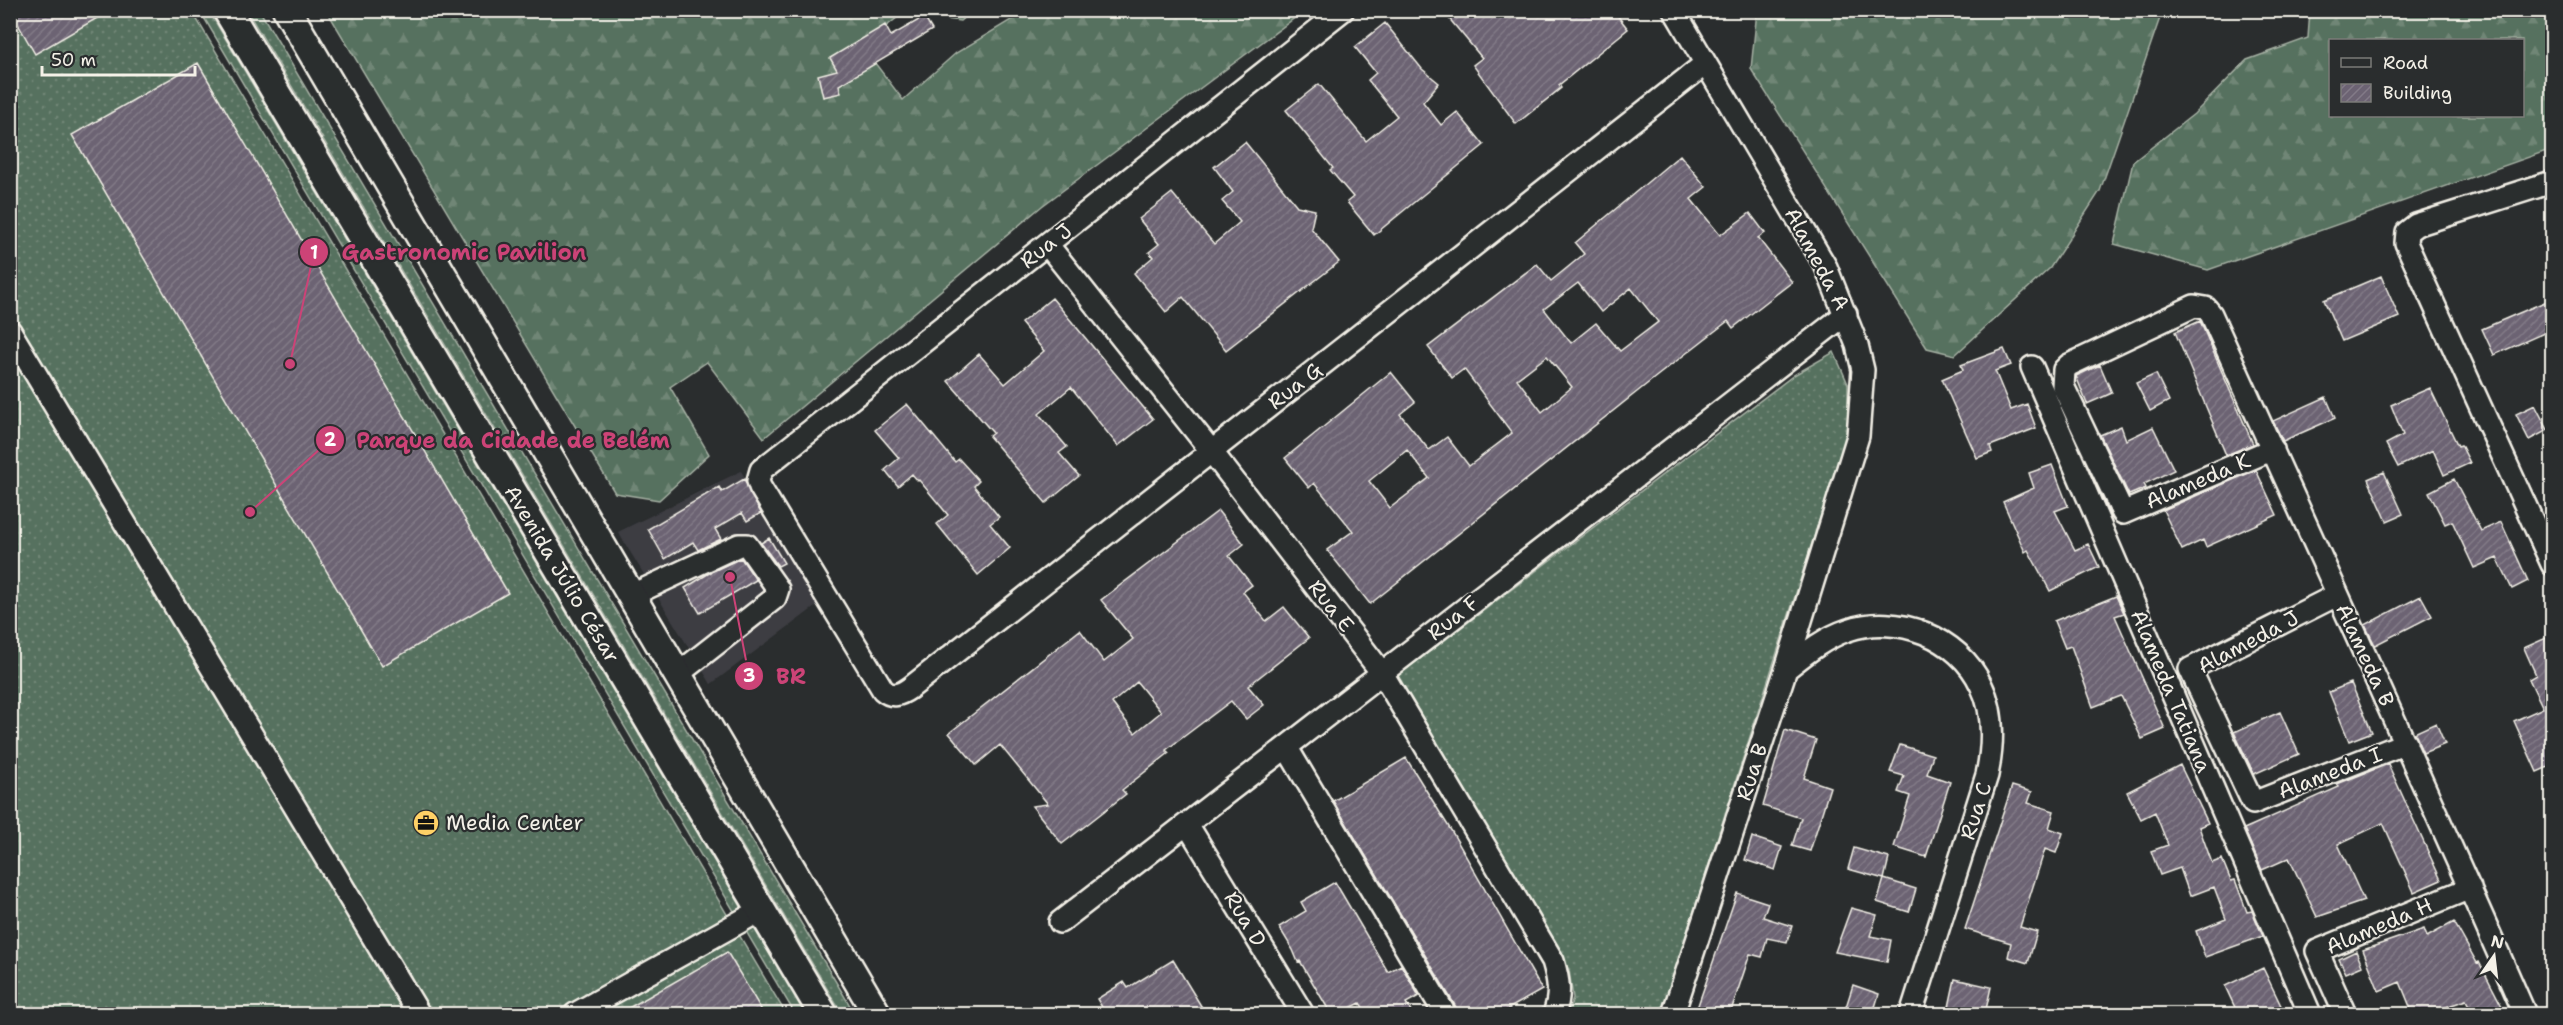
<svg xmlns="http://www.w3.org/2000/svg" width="2563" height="1025" font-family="'Shantell Sans',sans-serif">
<defs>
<pattern id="grass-dots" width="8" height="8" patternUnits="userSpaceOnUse" patternTransform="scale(1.5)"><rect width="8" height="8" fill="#57715f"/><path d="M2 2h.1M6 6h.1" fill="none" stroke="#708676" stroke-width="1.8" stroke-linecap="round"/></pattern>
<pattern id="forest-firs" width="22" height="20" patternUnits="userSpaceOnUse" patternTransform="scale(1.5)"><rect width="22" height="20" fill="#57715f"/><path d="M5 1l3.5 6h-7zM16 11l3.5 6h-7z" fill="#708676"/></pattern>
<pattern id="building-hatch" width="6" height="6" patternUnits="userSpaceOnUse" patternTransform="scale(1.5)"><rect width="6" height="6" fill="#6c6373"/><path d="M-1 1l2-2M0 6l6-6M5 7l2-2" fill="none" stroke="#827a87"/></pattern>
</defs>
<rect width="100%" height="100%" fill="#2a2d2e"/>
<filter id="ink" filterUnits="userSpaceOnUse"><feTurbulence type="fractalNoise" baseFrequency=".0167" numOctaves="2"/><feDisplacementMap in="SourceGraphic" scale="12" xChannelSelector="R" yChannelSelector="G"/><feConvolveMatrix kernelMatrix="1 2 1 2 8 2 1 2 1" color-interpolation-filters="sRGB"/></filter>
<g filter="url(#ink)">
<path fill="#3e3d43" d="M741,471L819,604L711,684L618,532Z"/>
<path fill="url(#grass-dots)" stroke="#a6b1a4" stroke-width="1.5" d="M10,11H192L786,1014H11Z
M200,11H209L805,1014H795Z
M247,11H260L855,1014H842Z
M1834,352L1848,384V431L1661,1014H1568L1573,998L1569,970L1396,677L1794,375Z"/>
<path fill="url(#forest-firs)" stroke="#a6b1a4" stroke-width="1.5" fill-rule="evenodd" d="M327,11H972L960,21L903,13L862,46L903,100L956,53L1026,11H1304L1042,206L764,438L707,362L670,387L709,454L659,500L615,493Z
M1757,11V10L2207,11L2162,12L2100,191L2050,268L1955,355L1927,348L1751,69Z
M2310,11H2552V149L2208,270L2114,244L2133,162L2194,114L2247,60L2308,38ZM2330,40H2522V116H2330Z"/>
<path fill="url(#building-hatch)" stroke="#f4f1e8" stroke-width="1.5" fill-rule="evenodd" d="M10,10H111L35,54Z
M1442,10H1613L1628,29L1559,85L1561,88L1516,124L1473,65L1482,58Z
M924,17L932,30L839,85L841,93L823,97L818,75L837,70L830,58L885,25L891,36Z
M1385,23L1422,69L1439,83L1423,102L1441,125L1457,112L1484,145L1374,235L1347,202L1353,197L1330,170L1333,168L1286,110L1319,84L1366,141L1397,116L1368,80L1376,73L1355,47Z
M198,63L508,593L382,666L72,135Z
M1245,142L1297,206L1315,210L1311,228L1339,262L1226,350L1183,297L1166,312L1134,273L1153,257L1149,252L1159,244L1139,219L1172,193L1214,244L1240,222L1222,201L1233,192L1214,167Z
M1680,155L1706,187L1691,199L1720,235L1750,213L1765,233L1758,238L1792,282L1733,328L1728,321L1657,376L1370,604L1327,550L1353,531L1314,483L1309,488L1285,458L1391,372L1415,402L1400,414L1429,450L1447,437L1469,466L1512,433L1464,369L1452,378L1428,347L1537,264L1551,281L1584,254L1575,243ZM1578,283L1601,312L1631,288L1658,322L1620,351L1596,323L1571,343L1544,309ZM1547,356L1572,387L1542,412L1517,379ZM1407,450L1429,478L1390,508L1369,481Z
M2381,276L2399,317L2342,341L2324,300Z
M1052,298L1153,419L1118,446L1071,387L1039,414L1067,447L1059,453L1079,476L1046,503L989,436L993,433L948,381L979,354L1005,384L1044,351L1021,323Z
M2547,301L2553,313V329L2494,355L2482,329Z
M2200,321L2253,444L2226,455L2175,332Z
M2004,349L2011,365L1995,371L2011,410L2027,404L2036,428L1990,446L1992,452L1977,458L1942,379L1963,370L1961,365Z
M2100,365L2112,393L2087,404L2076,376Z
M2156,374L2169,401L2150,411L2136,383Z
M2430,388L2458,446L2461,445L2470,463L2444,475L2433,450L2398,467L2386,444L2403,435L2391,405Z
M2326,397L2335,418L2283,441L2273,421Z
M907,404L955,462L959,459L979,481L974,486L999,517L990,524L1010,548L978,575L937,524L948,515L919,480L918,481L912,474L898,486L885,470L899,458L875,430Z
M2535,405L2548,430L2529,440L2516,414Z
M2121,426L2126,440L2153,427L2174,470L2144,484L2146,488L2129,495L2100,435Z
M2052,465L2068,506L2055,511L2075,550L2088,544L2099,567L2050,591L2028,550L2025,552L2003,502L2034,488L2029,473Z
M2256,470L2277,515L2206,547L2203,540L2182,550L2163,510Z
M2384,472L2403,514L2387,521L2368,479Z
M744,479L761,513L747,521L742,513L715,529L721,539L698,550L693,542L665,559L648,529L719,487L722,492Z
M2454,479L2481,531L2501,522L2528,581L2512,589L2497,558L2474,568L2452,521L2445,524L2429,492Z
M1218,511L1244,544L1229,556L1252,585L1243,592L1266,621L1284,607L1309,638L1248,686L1264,705L1246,719L1231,701L1166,750L1169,753L1122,790L1126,794L1062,844L1032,806L1048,804L1000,745L976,765L949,733L1080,630L1104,662L1133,639L1101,600ZM1137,682L1161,712L1135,733L1112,703Z
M769,538L784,563L778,566L761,543Z
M741,558L756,580L700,613L685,588L711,572Z
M2116,596L2124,613L2115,616L2165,729L2142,739L2121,696L2093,707L2071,646L2065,648L2054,621Z
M2421,596L2432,616L2375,645L2365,625Z
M2553,635V765L2537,772L2514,721L2543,708L2529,679L2536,675L2524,648Z
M2351,683L2372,732L2349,741L2329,692Z
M2280,712L2299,754L2254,774L2234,732Z
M2436,723L2445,744L2423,753L2414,733Z
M1785,730L1816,740L1804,778L1830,787L1810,851L1792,846L1801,818L1763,806Z
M1900,745L1933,755L1927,774L1950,782L1926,857L1894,847L1910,796L1898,792L1904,776L1890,772Z
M1406,758L1452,832L1542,990L1499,1014H1458L1456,1007L1333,801Z
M2388,764L2441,880L2414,892L2383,823L2338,844L2364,901L2317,917L2289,858L2262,870L2244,829L2339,787L2337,784Z
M2180,765L2208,823L2199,827L2212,863L2222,859L2231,881L2235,880L2247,912L2252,911L2263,936L2205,957L2196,931L2226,919L2214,887L2190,896L2180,868L2160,875L2151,851L2168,845L2155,812L2141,819L2127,792Z
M2012,786L2032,792L2028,803L2054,811L2049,828L2063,833L2056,853L2045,849L2020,927L2037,932L2028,963L2008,957L2011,943L1965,929Z
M1752,837L1782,847L1775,870L1745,860Z
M1854,848L1889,858L1884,879L1848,869Z
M1884,879L1916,889L1909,912L1877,902Z
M1335,882L1388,972L1401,965L1419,996L1406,1003L1413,1014H1367L1360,1003L1339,1014H1331L1300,961L1298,962L1293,950L1279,927L1306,911L1301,902Z
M1737,893L1768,903L1763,917L1792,926L1787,942L1767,938L1762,957L1750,954L1730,1014H1695Z
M1851,908L1877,915L1870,936L1891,940L1887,962L1835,952Z
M2454,922L2477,963L2479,962L2506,1014H2473L2466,1000L2426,1014H2413L2400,982L2379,991L2363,950L2424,929L2427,937Z
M2356,951L2362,966L2346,973L2339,959Z
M727,952L764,1014H618Z
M1173,960L1206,1014H1106L1097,999L1124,982L1128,988Z
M2263,968L2285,1014H2238L2225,986Z
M1955,979L1991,987L1985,1014L1949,1007Z
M1853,985L1879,994L1873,1014H1857L1845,1010Z"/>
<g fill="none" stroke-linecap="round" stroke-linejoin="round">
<g stroke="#f4f1e8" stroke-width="26">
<path id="minor" d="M1343,10L761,470L758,481L760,487L883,690C892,698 900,695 910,688L1705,64
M1674,10L1826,267L1857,345L1863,370L1858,436L1786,669
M2552,182L2416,225L2407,232L2406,243L2552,564
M1047,244L1212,452L1382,673L1553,961C1559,981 1561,995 1554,1014
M10,331L419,1014
M2032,367L2310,1014
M2273,449L2123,513L2063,386L2064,370L2069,365L2194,306L2206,308L2211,314C2254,407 2295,502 2338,595C2401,735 2464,874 2525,1014
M632,595L739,545H747L778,589L775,598L678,674
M2337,595L2190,669L2253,803L2406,743
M1287,748L1445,1014
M1187,824L1303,1014
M1060,922L1846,314
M575,1014L761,910
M1673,1014L1786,669C1805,654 1824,638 1848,630C1897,613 1959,637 1981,685C1995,713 1993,746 1987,775L1911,1014
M2345,1014L2317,951L2470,888"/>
</g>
<g stroke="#f4f1e8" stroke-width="32">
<path id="major" d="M227,10L823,1014
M287,10L877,1014"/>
</g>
<use href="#minor" stroke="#2a2d2e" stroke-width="21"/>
<use href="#major" stroke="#2a2d2e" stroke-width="27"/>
</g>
</g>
<defs>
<g id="office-disc" transform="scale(1.35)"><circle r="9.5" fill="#ffd166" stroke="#2a2d2e"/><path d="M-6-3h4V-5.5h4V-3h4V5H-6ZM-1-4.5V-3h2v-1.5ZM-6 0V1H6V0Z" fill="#111"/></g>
</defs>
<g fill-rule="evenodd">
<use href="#office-disc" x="426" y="823"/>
</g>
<g text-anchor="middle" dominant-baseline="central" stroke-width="4.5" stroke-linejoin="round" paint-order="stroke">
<g font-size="21" fill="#f4f1e8" stroke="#2a2d2e">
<text transform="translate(1046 246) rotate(-38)">Rua J</text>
<text transform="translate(1817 259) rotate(62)">Alameda A</text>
<text transform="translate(1295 386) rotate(-38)">Rua G</text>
<text transform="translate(2198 481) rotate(-23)">Alameda K</text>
<text transform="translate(562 574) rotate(59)">Avenida Júlio César</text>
<text transform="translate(1331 606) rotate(52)">Rua E</text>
<text transform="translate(1453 618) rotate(-38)">Rua F</text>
<text transform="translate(2248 642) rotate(-28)">Alameda J</text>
<text transform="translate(2365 655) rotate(65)">Alameda B</text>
<text transform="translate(2171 691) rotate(67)">Alameda Tatiana</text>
<text transform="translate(1752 772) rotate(-72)">Rua B</text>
<text transform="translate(2330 773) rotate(-21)">Alameda I</text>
<text transform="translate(1976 811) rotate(-72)">Rua C</text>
<text transform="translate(1245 919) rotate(59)">Rua D</text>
<text transform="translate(2379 926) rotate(-23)">Alameda H</text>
</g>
<g font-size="21" fill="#f4f1e8" stroke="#2a2d2e" text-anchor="start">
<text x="446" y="823">Media Center</text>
</g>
</g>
<path fill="none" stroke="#cc4377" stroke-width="2" d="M290 364L314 252M250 512L330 440M730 577L749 676"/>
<g fill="#cc4377" stroke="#2a2d2e" stroke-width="2">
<circle cx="290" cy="364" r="6"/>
<circle cx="250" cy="512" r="6"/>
<circle cx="730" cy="577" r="6"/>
<circle cx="314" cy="252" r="15"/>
<circle cx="330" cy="440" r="15"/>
<circle cx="749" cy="676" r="15"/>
</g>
<g font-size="18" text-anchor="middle" font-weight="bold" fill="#fff">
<text x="314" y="259">1</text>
<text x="330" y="446">2</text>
<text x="749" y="682">3</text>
</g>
<g font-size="22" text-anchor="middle" font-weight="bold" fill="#cc4377" stroke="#2a2d2e" stroke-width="4.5" stroke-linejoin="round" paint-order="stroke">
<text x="464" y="260">Gastronomic Pavilion</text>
<text x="513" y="448">Parque da Cidade de Belém</text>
<text x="791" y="684">BR</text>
</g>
<rect width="2563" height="1025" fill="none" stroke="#2a2d2e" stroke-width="36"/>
<rect x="18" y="18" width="2527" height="989" fill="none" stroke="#f4f1e8" stroke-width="2" filter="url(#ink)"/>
<rect x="2329" y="39" width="195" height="78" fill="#2a2d2e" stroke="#7b7b78" stroke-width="1.5"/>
<rect x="2341" y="58" width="30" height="9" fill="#2a2d2e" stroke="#7b7b78" stroke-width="1.5"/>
<text x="2383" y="69" font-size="18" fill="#f4f1e8">Road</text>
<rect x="2341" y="84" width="30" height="18" fill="url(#building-hatch)" stroke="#7b7b78" stroke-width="1.5"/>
<text x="2383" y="99" font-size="18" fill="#f4f1e8">Building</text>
<g transform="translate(2494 956) rotate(14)" stroke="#2a2d2e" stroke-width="4.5" paint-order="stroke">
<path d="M0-4.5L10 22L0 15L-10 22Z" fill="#f4f1e8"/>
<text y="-9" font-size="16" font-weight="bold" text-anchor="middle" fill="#f4f1e8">N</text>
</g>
<path d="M42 66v9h153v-9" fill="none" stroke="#f4f1e8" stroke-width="3"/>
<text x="51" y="66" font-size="18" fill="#f4f1e8" stroke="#2a2d2e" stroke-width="4.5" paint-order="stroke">50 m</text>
</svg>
